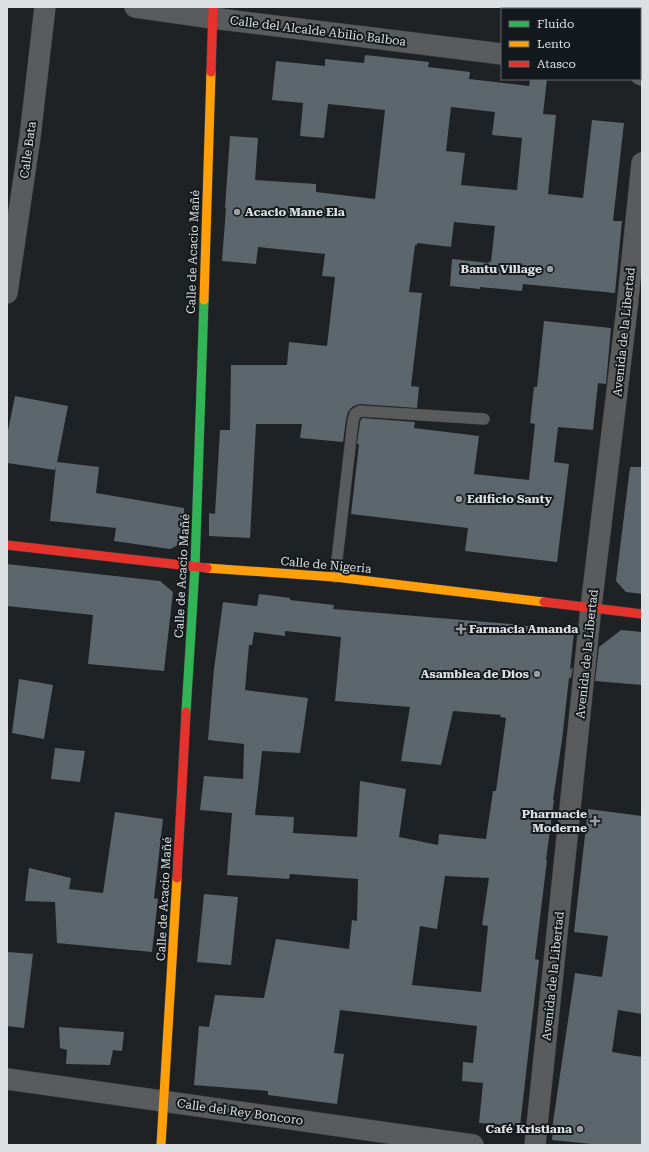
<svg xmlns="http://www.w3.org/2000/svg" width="649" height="1152" font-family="'Roboto Serif',serif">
<rect width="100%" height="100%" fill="#1f2224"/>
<path fill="#5c666d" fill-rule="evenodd" d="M365,55L429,62L428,67L470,72L469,79L529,86L530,79H547L543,114L556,115L548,194L583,198L592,120L624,123L613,221H622L615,293L523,284L522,291L480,287V289L450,286L452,259L489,263V261L491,262L495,226L454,222L451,247L417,243V245H415L409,292L422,293L411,386L419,387L417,408L360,404L356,405L351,408L348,412L346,420L343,442L300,438L302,424H256L250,538L209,536V513L215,514L220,430H230L231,365H287L289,342L327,346L335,277L322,276L325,254L258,247L256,264L222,261L226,208H225L230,136L258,138L255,180L316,184V192L375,199L385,110L328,104L324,138L300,136L303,103L272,100L276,61L325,66V59L364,63ZM451,107L495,112L492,135L522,138L517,190L461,185L465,153L446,151Z
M544,321L611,328L606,384L598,383L593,430L558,427L554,462L569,464L557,562L465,551L468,528L351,514L359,444H357L360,422L362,418L415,422L414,428L479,436L474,474L529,480L535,424L530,423L534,387H537Z
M15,396L68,406L57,462L99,467L96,493L184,508V535H182V543L170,549L114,541L116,528L50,521L56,465L55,470L7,463V436Z
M630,467H642V594L626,592L616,581Z
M7,564L160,581L173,592L164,671L88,664L93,615L7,606Z
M259,594L290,598V600L334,605L333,609L511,624L574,632L570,670L573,667L571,678H569L562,740L553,800H554L546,860H547L535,959L539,960L520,1126L479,1123L483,1083L462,1081L463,1062L473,1063L477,1026L340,1010L334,1053L344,1054L337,1104L268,1095V1091L194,1085L199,1026L209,1027L215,995L264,998L276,939L349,949L352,920L357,921L358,879L290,874L289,879L227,875L232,813L200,810L204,776L243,779L244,744L208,740L214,669L223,602L257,606ZM285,631L341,637L335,701L410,707L401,761L441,765L453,711L501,715L500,717L506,718L496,791H493L486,839L439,834L438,845L399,837L406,789L360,781L357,837L293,833L294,817L255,815L262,751L300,753L308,698L245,690L249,645H252L254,632L285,636ZM445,876L489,878L482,925L488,926L481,992L412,985L420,926L437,929Z
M621,630L642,632V685L595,681L599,647Z
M19,679L53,685L44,739L12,733Z
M55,748L85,751L80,782L51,779Z
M588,809L642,816V1014L618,1010L612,1052L642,1057V1145H601L552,1140L553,1129H552L575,973L602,977L608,936L574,932Z
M115,812L163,819L154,898L158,899L152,952L57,943L55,902L25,901L29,868L71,878L69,889L103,893Z
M204,894L238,897L231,965L197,962Z
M8,952L33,954L24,1028L7,1026V965Z
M59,1027L124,1032L122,1051L113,1050L110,1065L66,1064L67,1050L60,1048Z"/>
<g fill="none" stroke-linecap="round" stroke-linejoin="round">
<g stroke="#3b3e40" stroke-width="12">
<path id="lane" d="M335,577L353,421L355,414L360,411L484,419"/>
</g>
<g stroke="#3b3e40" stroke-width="22">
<path id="street" d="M135,7L212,18L502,54
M640,74L642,75
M7,293L30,137L45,7
M7,1079L473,1145
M535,1145L591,607L627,308L642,163"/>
</g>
<g stroke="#3b3e40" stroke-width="10">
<path id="fast" d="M186,712L195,567L204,300"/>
</g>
<g stroke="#3b3e40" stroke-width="10">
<path id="slow" d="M204,300L211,72
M207,568L335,577L544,602
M161,1145L177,878"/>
</g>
<g stroke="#3b3e40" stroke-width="10">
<path id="jam" d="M211,72L213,7
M7,545L207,568
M544,602L642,614
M177,878L186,712"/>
</g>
<use href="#lane" stroke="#595b5c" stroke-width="11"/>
<use href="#street" stroke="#595b5c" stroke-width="21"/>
<use href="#fast" stroke="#30b455" stroke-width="9"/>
<use href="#slow" stroke="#ff9f0a" stroke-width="9"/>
<use href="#jam" stroke="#e5322d" stroke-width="9"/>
</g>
<g fill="#9a9ea0" stroke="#14191d" stroke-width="1.5">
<circle cx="237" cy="212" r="4"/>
<circle cx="550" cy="269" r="4"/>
<circle cx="459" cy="499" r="4"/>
<path d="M459 623h4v4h4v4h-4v4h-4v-4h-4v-4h4z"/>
<circle cx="537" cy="674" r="4"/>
<path d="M593 815h4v4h4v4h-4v4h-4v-4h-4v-4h4z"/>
<circle cx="580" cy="1129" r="4"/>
</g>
<g text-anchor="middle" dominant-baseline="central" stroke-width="4" stroke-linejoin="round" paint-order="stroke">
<g font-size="12" fill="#dce0e2" stroke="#14191d">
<text transform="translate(318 31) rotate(7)">Calle del Alcalde Abilio Balboa</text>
<text transform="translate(28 150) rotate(-82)">Calle Bata</text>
<text transform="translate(193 252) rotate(-88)">Calle de Acacio Mañé</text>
<text transform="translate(624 332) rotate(-84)">Avenida de la Libertad</text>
<text transform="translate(326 565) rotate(5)">Calle de Nigeria</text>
<text transform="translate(182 576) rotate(-87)">Calle de Acacio Mañé</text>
<text transform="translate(587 654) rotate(-84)">Avenida de la Libertad</text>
<text transform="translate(164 899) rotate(-87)">Calle de Acacio Mañé</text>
<text transform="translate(553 976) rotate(-84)">Avenida de la Libertad</text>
<text transform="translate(240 1112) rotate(8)">Calle del Rey Boncoro</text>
</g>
<g font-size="12" font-weight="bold" fill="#dce0e2" stroke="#14191d" text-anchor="end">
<text x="245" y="212" text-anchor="start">Acacio Mane Ela</text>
<text x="542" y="269">Bantu Village</text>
<text x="467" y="499" text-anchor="start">Edificio Santy</text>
<text x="469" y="629" text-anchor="start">Farmacia Amanda</text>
<text x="529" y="674">Asamblea de Dios</text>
<text x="587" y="814">Pharmacie<tspan x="587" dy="14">Moderne</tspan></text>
<text x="572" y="1129">Café Kristiana</text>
</g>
</g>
<rect width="649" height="1152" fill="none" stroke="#dce0e2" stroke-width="16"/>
<rect x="501" y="8" width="140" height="72" fill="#14191d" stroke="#64696c"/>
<rect x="509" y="21" width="20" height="6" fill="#30b455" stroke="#64696c"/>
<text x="537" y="28" font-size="12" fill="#dce0e2">Fluido</text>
<rect x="509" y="41" width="20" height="6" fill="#ff9f0a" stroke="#64696c"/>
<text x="537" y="48" font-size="12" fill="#dce0e2">Lento</text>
<rect x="509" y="61" width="20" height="6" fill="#e5322d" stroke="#64696c"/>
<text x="537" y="68" font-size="12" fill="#dce0e2">Atasco</text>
</svg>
